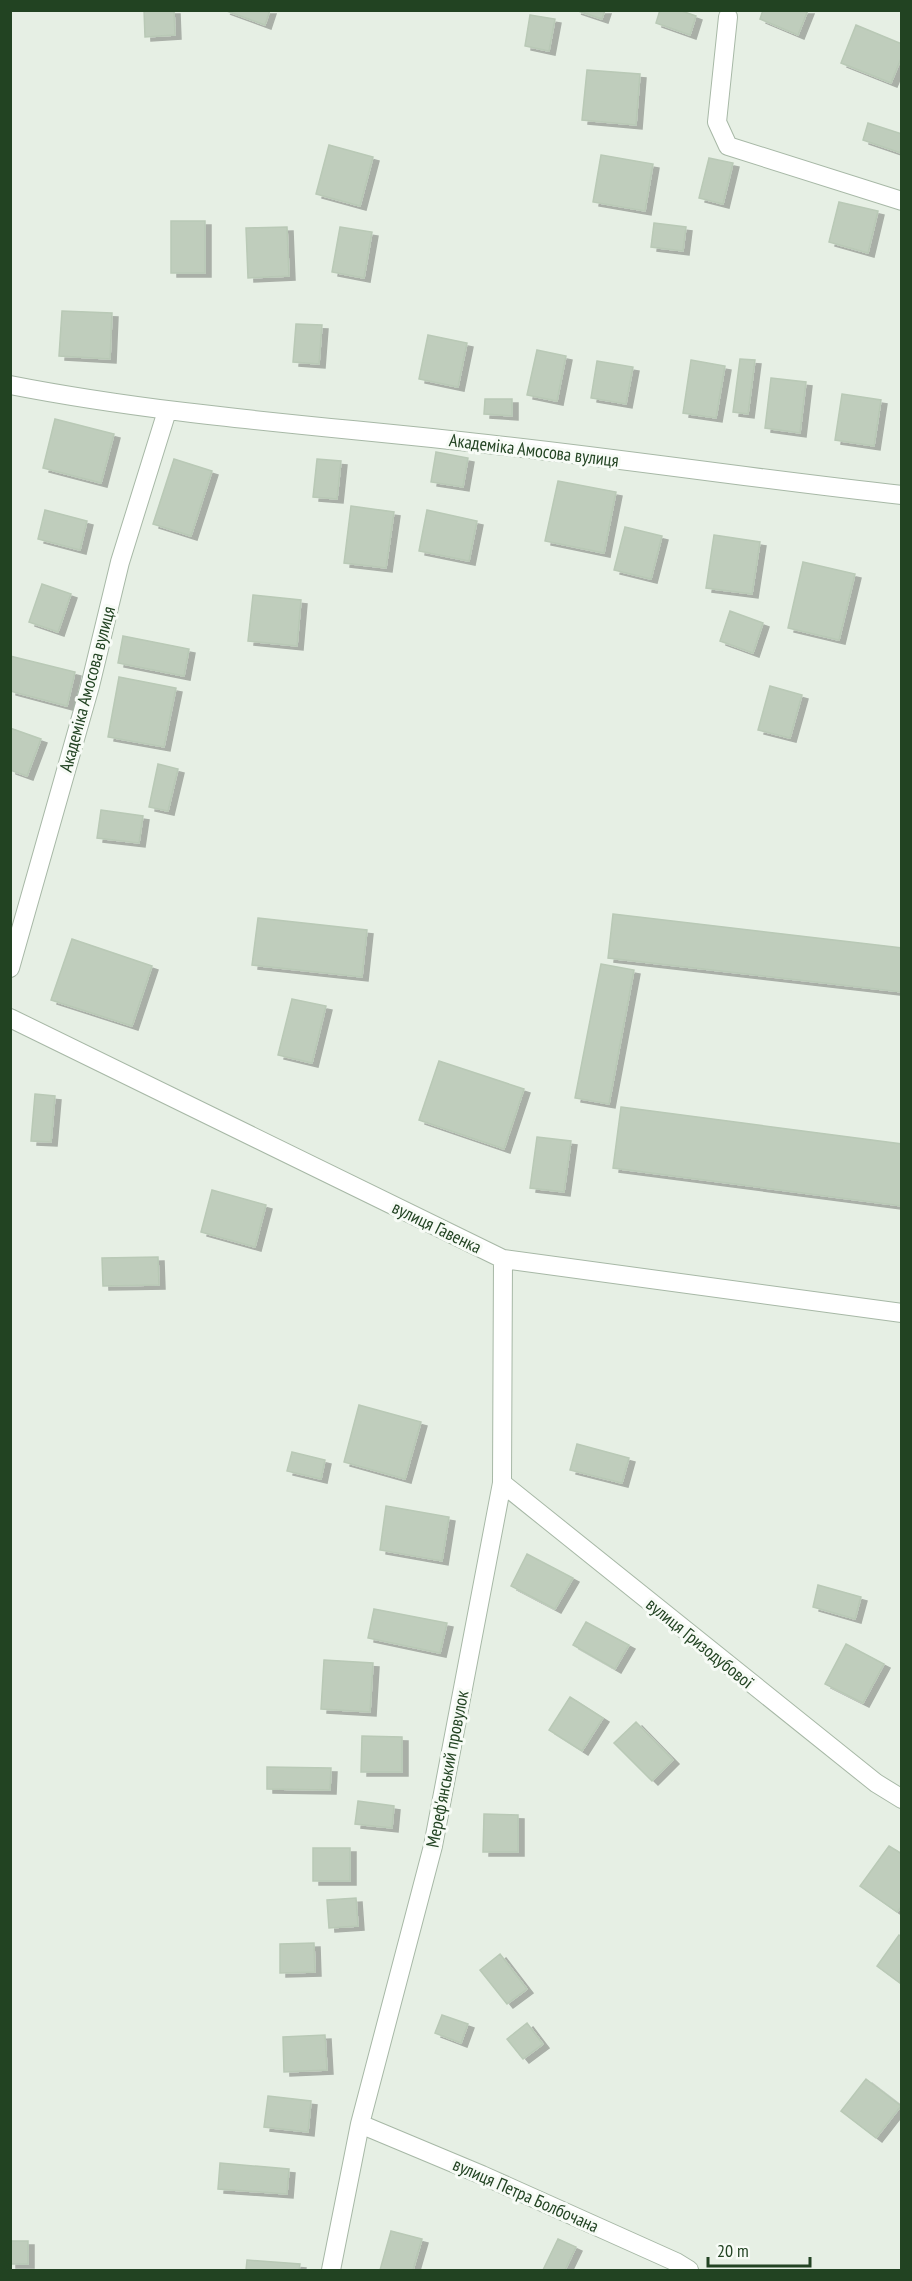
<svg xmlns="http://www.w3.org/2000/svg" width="912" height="2281" font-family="'PT Sans Narrow',sans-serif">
<defs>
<filter id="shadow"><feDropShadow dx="6" dy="4" stdDeviation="0" flood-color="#0004"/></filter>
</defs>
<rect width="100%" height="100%" fill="#e6efe4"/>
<path fill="#bfcdbc" stroke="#b9c9b6" stroke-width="1.5" filter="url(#shadow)" d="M144,10H174L175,35L145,37Z
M224,10H270L265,25Z
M575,10H605L602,19Z
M660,10H679L696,16L690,35L656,23Z
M763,10H808L798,35L760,19Z
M530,15L555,19L549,51L525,46Z
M856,25L902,44V56L891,83L841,63Z
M587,70L640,74L636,125L582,120Z
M868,123L902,134L901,153L863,140Z
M329,145L373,157L360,206L316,194Z
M601,155L653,164L645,211L593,202Z
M709,158L733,163L723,204L699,198Z
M839,202L878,211L868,253L829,242Z
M171,221H205V273H171Z
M654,223L686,227L683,251L651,247Z
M287,227L289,276L248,278L246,228Z
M340,227L372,232L364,278L332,272Z
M62,311L112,313L110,359L59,356Z
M296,324L322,325L319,364L293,362Z
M428,335L467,343L458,387L419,379Z
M537,350L566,356L557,401L527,395Z
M740,359L755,360L748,414L733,412Z
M691,360L725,366L716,418L683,413Z
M597,361L633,367L626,404L591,398Z
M771,378L806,382L800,433L765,428Z
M842,394L881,400L874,446L835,440Z
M485,399H512V416L484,414Z
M55,419L114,434L101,483L43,468Z
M436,452L468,458L463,487L431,482Z
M174,459L212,471L191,536L153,524Z
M317,459L341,461L337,499L313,497Z
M558,481L616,492L604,553L545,541Z
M351,506L394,512L386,568L344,563Z
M45,510L87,521L80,550L38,539Z
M427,510L477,521L469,561L419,551Z
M625,527L662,536L651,579L614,570Z
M714,535L760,542L752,594L706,588Z
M803,562L855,574L839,640L788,628Z
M42,584L71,594L58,632L29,622Z
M253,595L301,600L297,646L248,641Z
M730,611L763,623L753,653L720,641Z
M123,636L189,649L184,676L118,663Z
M10,656L75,672L67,706L10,691Z
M119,677L176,688L164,747L108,737Z
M770,686L802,695L790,738L758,730Z
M10,728L41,739L27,776L10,770Z
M158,764L178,769L168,811L149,807Z
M101,810L143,816L139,843L97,838Z
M613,914L902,948V992L608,958Z
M258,918L367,930L362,977L252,965Z
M72,939L152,966L132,1026L51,1000Z
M601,964L634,970L609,1104L575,1098Z
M292,999L326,1006L312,1063L278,1055Z
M439,1061L524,1089L504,1149L419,1120Z
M35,1094L55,1096L51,1142L31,1141Z
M621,1107L902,1144V1206L613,1168Z
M537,1137L571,1141L564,1192L530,1188Z
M212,1190L266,1205L255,1247L201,1232Z
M158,1257L159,1285L103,1286L102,1258Z
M359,1405L421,1422L405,1479L344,1462Z
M577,1444L629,1458L622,1483L570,1470Z
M292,1452L325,1460L321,1479L287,1471Z
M386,1506L449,1517L442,1561L380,1550Z
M527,1554L573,1578L555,1609L511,1586Z
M818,1585L861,1597L855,1619L813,1607Z
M374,1609L447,1623L440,1653L368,1638Z
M586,1622L629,1645L615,1669L573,1645Z
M846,1644L884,1664L863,1703L825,1684Z
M324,1660L373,1663L370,1712L321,1709Z
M570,1697L603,1718L582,1751L549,1730Z
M636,1722L673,1760L652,1781L614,1743Z
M362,1736L402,1737V1772H361Z
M267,1767L331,1768L330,1790L267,1789Z
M358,1801L394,1806L392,1828L355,1824Z
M484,1814L518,1815V1852H483Z
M889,1846L902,1854V1906L897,1912L860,1886Z
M313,1848H350V1881H313Z
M356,1898L358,1926L329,1928L327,1900Z
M899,1935L902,1937L900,1983L877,1966Z
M314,1943L315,1972L280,1973V1944Z
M500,1954L527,1989L507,2004L480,1970Z
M442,2015L468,2024L461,2043L435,2033Z
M527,2023L543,2044L523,2059L507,2039Z
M325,2035L327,2070L284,2072L283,2037Z
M866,2079L901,2106L876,2138L841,2111Z
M268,2096L311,2101L308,2132L264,2127Z
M220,2163L289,2169L287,2194L218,2189Z
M391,2231L422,2239L413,2270H380Z
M558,2239L576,2247L565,2270H543Z
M10,2241H28V2264H10Z
M247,2260L300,2264L299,2270H246Z"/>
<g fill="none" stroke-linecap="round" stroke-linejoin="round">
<g stroke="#a7b8a6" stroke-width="20">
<path id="minor" d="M728,17L717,122L728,146L902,201
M10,385C168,416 328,426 487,444C626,459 763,480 902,495
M10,968L90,686L120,562L167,411
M10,1018L503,1259L902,1313
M502,1483L876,1783L902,1799
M360,2124L482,2175L676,2262L689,2270
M331,2270L360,2124L433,1846L502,1483L503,1259"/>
</g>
<use href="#minor" stroke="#fff" stroke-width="18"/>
</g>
<g text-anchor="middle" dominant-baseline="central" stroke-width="6" stroke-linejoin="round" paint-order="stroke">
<g font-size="18" fill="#224322" stroke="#f7fbf6">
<text transform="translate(534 450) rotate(7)">Академіка Амосова вулиця</text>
<text transform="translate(87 689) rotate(-75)">Академіка Амосова вулиця</text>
<text transform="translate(437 1227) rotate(26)">вулиця Гавенка</text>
<text transform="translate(700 1643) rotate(39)">вулиця Гризодубової</text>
<text transform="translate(447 1769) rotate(-79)">Мереф'янський провулок</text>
<text transform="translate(526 2195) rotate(24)">вулиця Петра Болбочана</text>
</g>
</g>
<rect width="912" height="2281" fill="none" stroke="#224322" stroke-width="24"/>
<path d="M708 2257v9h102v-9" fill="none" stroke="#224322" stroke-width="3"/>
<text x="717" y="2257" font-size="18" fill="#224322" stroke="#f7fbf6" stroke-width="4.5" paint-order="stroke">20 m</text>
</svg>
